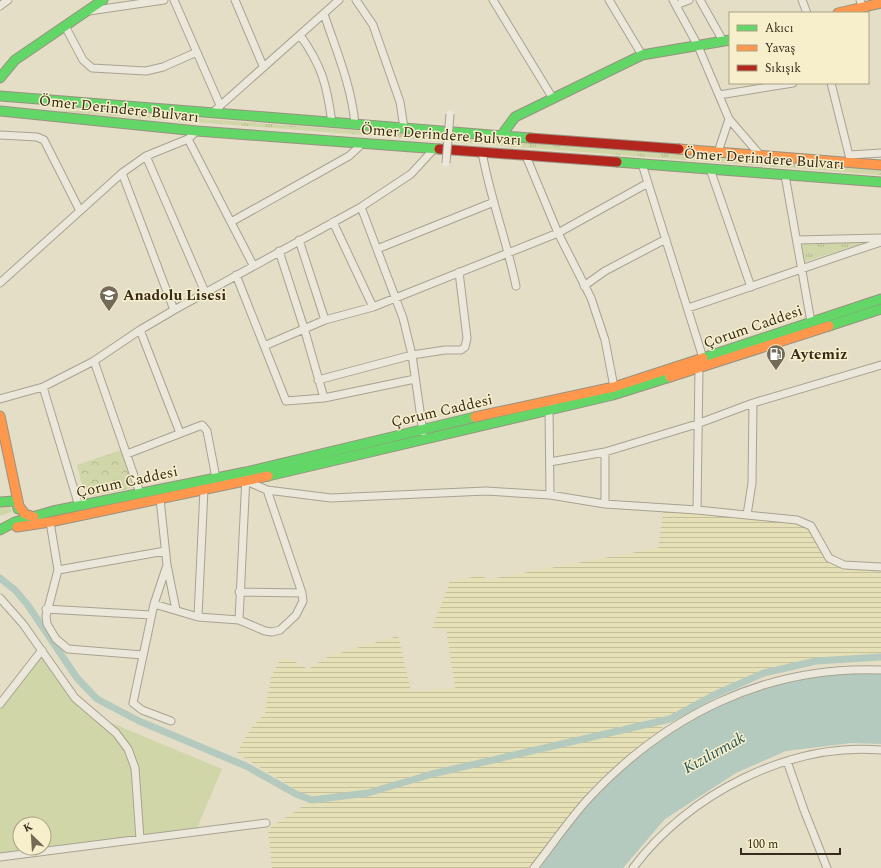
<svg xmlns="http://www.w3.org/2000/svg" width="881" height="868" font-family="Spectral,serif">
<defs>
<pattern id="farmland-rules" width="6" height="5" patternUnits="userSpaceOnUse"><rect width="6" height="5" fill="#e5e0b6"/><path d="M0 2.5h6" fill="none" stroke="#c5c09c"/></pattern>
<pattern id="grass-tufts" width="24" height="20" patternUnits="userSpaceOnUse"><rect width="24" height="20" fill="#d1d6a8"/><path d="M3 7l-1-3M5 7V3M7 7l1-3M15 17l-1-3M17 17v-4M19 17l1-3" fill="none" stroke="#b4b890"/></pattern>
<pattern id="forest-crowns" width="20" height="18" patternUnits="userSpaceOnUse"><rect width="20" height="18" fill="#d1d6a8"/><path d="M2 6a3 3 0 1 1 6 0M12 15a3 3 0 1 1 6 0" fill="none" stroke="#b4b890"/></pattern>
</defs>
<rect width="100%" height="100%" fill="#e4dec7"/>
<path fill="url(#farmland-rules)" d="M664,508L797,520L811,526L829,558L844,565L881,567V662L816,661L764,673L714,695L670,719L534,868H272L268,829L312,800L237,753L250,730L265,713L271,677L281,658L292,660L308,669L329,656L398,636L411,691L455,688L446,628L432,629L450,581L484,575L485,580L658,548Z"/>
<path fill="url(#grass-tufts)" d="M52,111H96L881,169V175Z
M801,242L863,243L804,262Z
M0,506H10L12,512L0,516Z"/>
<path fill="url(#forest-crowns)" d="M121,450L133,488L93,496C81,492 80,475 77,465Z"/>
<path fill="#d1d6a8" d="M42,650L73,690L102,719L222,769L197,828L44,848V824H20V848H44L0,854V704Z"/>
<path fill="#b4cabe" d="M881,670V744L851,743L786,751L736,773L665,819L623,868H534L610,777L691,716L783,680Z"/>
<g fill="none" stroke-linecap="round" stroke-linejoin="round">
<path stroke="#b4cabe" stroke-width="7" d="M0,578L15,590L27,604L77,678L97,699L139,721L246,766L296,794L312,800L368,793L432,774L670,719L714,695L764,673L816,661L881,657"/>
<g stroke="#a8a291" stroke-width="9">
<path id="street" d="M174,0L220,105
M235,0L263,66
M356,0L373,25L400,102L404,128
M493,0L552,97
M609,0L642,55
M673,0L698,46L729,119
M700,0L723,41
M802,0L807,13
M860,0L863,8
M676,5L689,0
M0,6L8,0
M89,11L164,0
M324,14C336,50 352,87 355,125
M65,26L83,60L92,68L146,71L163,67L197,52
M300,35C322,66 327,85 332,123
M831,83L851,163
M719,95L793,83
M212,113L339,0
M0,135L37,137L44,140L80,211
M188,139L253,265
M482,152C490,198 507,241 516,286
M718,152L729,119L760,155
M850,155L881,153
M146,156L205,292
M526,156L558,233L591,298L605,340L614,387
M642,164L703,358
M710,169L751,287
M122,173L174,310
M785,175L811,322
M361,207L403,318L412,355L423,432
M231,222L349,156L362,144
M333,222L373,307
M299,240L325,320
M797,240L881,238
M377,249L494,202
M279,251L304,328L324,398
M236,275L286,401L324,398L415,379
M0,283L122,173L146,156L188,139L197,131
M584,286L605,271L666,239
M688,308C752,287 816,263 881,242
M140,330L180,433
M264,346L325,320L373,307L558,233L648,183
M94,361L140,493
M318,380L412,355L445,350H461L465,347L467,338L459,272
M43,387L79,506
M0,399L43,387L94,361L140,330L174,310L361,207L411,174L434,149
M549,409L550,495
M605,452L697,424L753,403
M127,454L202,425L207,431L216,478
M550,462L605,452V504
M246,481L267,490L331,498L486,491L550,495L605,504L697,510L797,520L811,526L829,558L844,565L881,567
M160,499L167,565L176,610
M697,510L699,368
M747,515L752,483L753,403L881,365
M50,522L58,570L46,616L47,624L56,639L68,649L143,655
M167,565L154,604L133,703L142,710L171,721
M58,570L165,551
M239,592L302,593
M0,598L23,624L75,698L116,733L128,749L135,768L140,839
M154,604L198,617L239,620L265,631L272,632L280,630L296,615L303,601L302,593L267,490
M46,609L151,615
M198,617L204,489
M239,620L246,476
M0,704L42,650
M787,761L804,810L827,868
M0,857L266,823
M534,868C552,845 569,820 588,799C665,716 766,665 881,670
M633,868C687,795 789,742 881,750"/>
</g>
<g stroke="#989281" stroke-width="11">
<path id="fast" d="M0,78L15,60L103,0
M0,96L530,138
M0,111L197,131L439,149
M501,136L515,117L642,55L730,40
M617,162L881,182
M829,326L881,309
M703,358L881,299
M268,476L613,395L670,377
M0,502L13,501L17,504L18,509
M0,530L15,522L53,511L246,472L475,417"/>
</g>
<g stroke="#989281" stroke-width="11">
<path id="slow" d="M838,13L881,3
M679,149L881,165
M670,377L829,326
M0,416L19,506L25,514L34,517
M475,417L614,387L703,358
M17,527L50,522L268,476"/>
</g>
<g stroke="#989281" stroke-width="11">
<path id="jam" d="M530,138L679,149
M439,149L617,162"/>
</g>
<use href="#street" stroke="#ebe7da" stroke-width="7"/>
<use href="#fast" stroke="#63d668" stroke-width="9"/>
<use href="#slow" stroke="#ff974d" stroke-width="9"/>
<use href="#jam" stroke="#b3261e" stroke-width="9"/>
<g stroke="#a8a291" stroke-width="9" stroke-linecap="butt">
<path id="street-bridge" d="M446,163L450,114"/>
</g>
<use href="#street-bridge" stroke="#ebe7da" stroke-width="7"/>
</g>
<defs>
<g id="school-pin" transform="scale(1)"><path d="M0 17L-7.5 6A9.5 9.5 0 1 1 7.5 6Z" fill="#736a57" stroke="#f7efcb"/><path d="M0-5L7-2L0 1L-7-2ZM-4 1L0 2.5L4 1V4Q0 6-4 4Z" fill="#fff"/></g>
<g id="fuel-pin" transform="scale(1)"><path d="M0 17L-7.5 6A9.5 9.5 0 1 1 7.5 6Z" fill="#736a57" stroke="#f7efcb"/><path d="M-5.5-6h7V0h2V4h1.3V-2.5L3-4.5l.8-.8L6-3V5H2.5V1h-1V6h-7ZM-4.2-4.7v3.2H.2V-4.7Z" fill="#fff"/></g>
</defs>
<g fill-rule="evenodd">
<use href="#school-pin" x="109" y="295"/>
<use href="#fuel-pin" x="776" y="354"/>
</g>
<g text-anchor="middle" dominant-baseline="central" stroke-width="3" stroke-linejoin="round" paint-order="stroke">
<g font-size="15" fill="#362b1a" stroke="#f7efcb">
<text transform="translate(119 109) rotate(6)">Ömer Derindere Bulvarı</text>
<text transform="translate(441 135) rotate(4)">Ömer Derindere Bulvarı</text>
<text transform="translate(764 159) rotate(4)">Ömer Derindere Bulvarı</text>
<text transform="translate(753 327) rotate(-19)">Çorum Caddesi</text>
<text transform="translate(442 411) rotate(-13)">Çorum Caddesi</text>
<text transform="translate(127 482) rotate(-12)">Çorum Caddesi</text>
</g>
<g font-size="15" font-weight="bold" fill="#362b1a" stroke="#f7efcb" text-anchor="start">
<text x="123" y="295">Anadolu Lisesi</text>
<text x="790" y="354">Aytemiz</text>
</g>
<g font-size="16" font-style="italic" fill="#285657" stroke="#f7efcb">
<text transform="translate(714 753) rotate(-29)">Kızılırmak</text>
</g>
</g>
<rect x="729" y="12" width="140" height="72" fill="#f7efcb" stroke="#aaa184"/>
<rect x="737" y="25" width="20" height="6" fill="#63d668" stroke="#aaa184"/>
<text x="765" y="32" font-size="12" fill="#362b1a">Akıcı</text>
<rect x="737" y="45" width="20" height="6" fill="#ff974d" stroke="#aaa184"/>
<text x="765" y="52" font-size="12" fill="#362b1a">Yavaş</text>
<rect x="737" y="65" width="20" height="6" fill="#b3261e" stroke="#aaa184"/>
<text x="765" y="72" font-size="12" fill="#362b1a">Sıkışık</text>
<g transform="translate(32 836) rotate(335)"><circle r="19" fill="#f7efcb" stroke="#aaa184"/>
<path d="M0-3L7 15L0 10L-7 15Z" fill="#736a57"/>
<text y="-6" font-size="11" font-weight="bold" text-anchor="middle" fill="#362b1a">K</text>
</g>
<path d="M741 848v6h99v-6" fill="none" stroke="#362b1a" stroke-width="2"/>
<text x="747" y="848" font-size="12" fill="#362b1a" stroke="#f7efcb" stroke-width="3" paint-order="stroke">100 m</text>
</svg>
